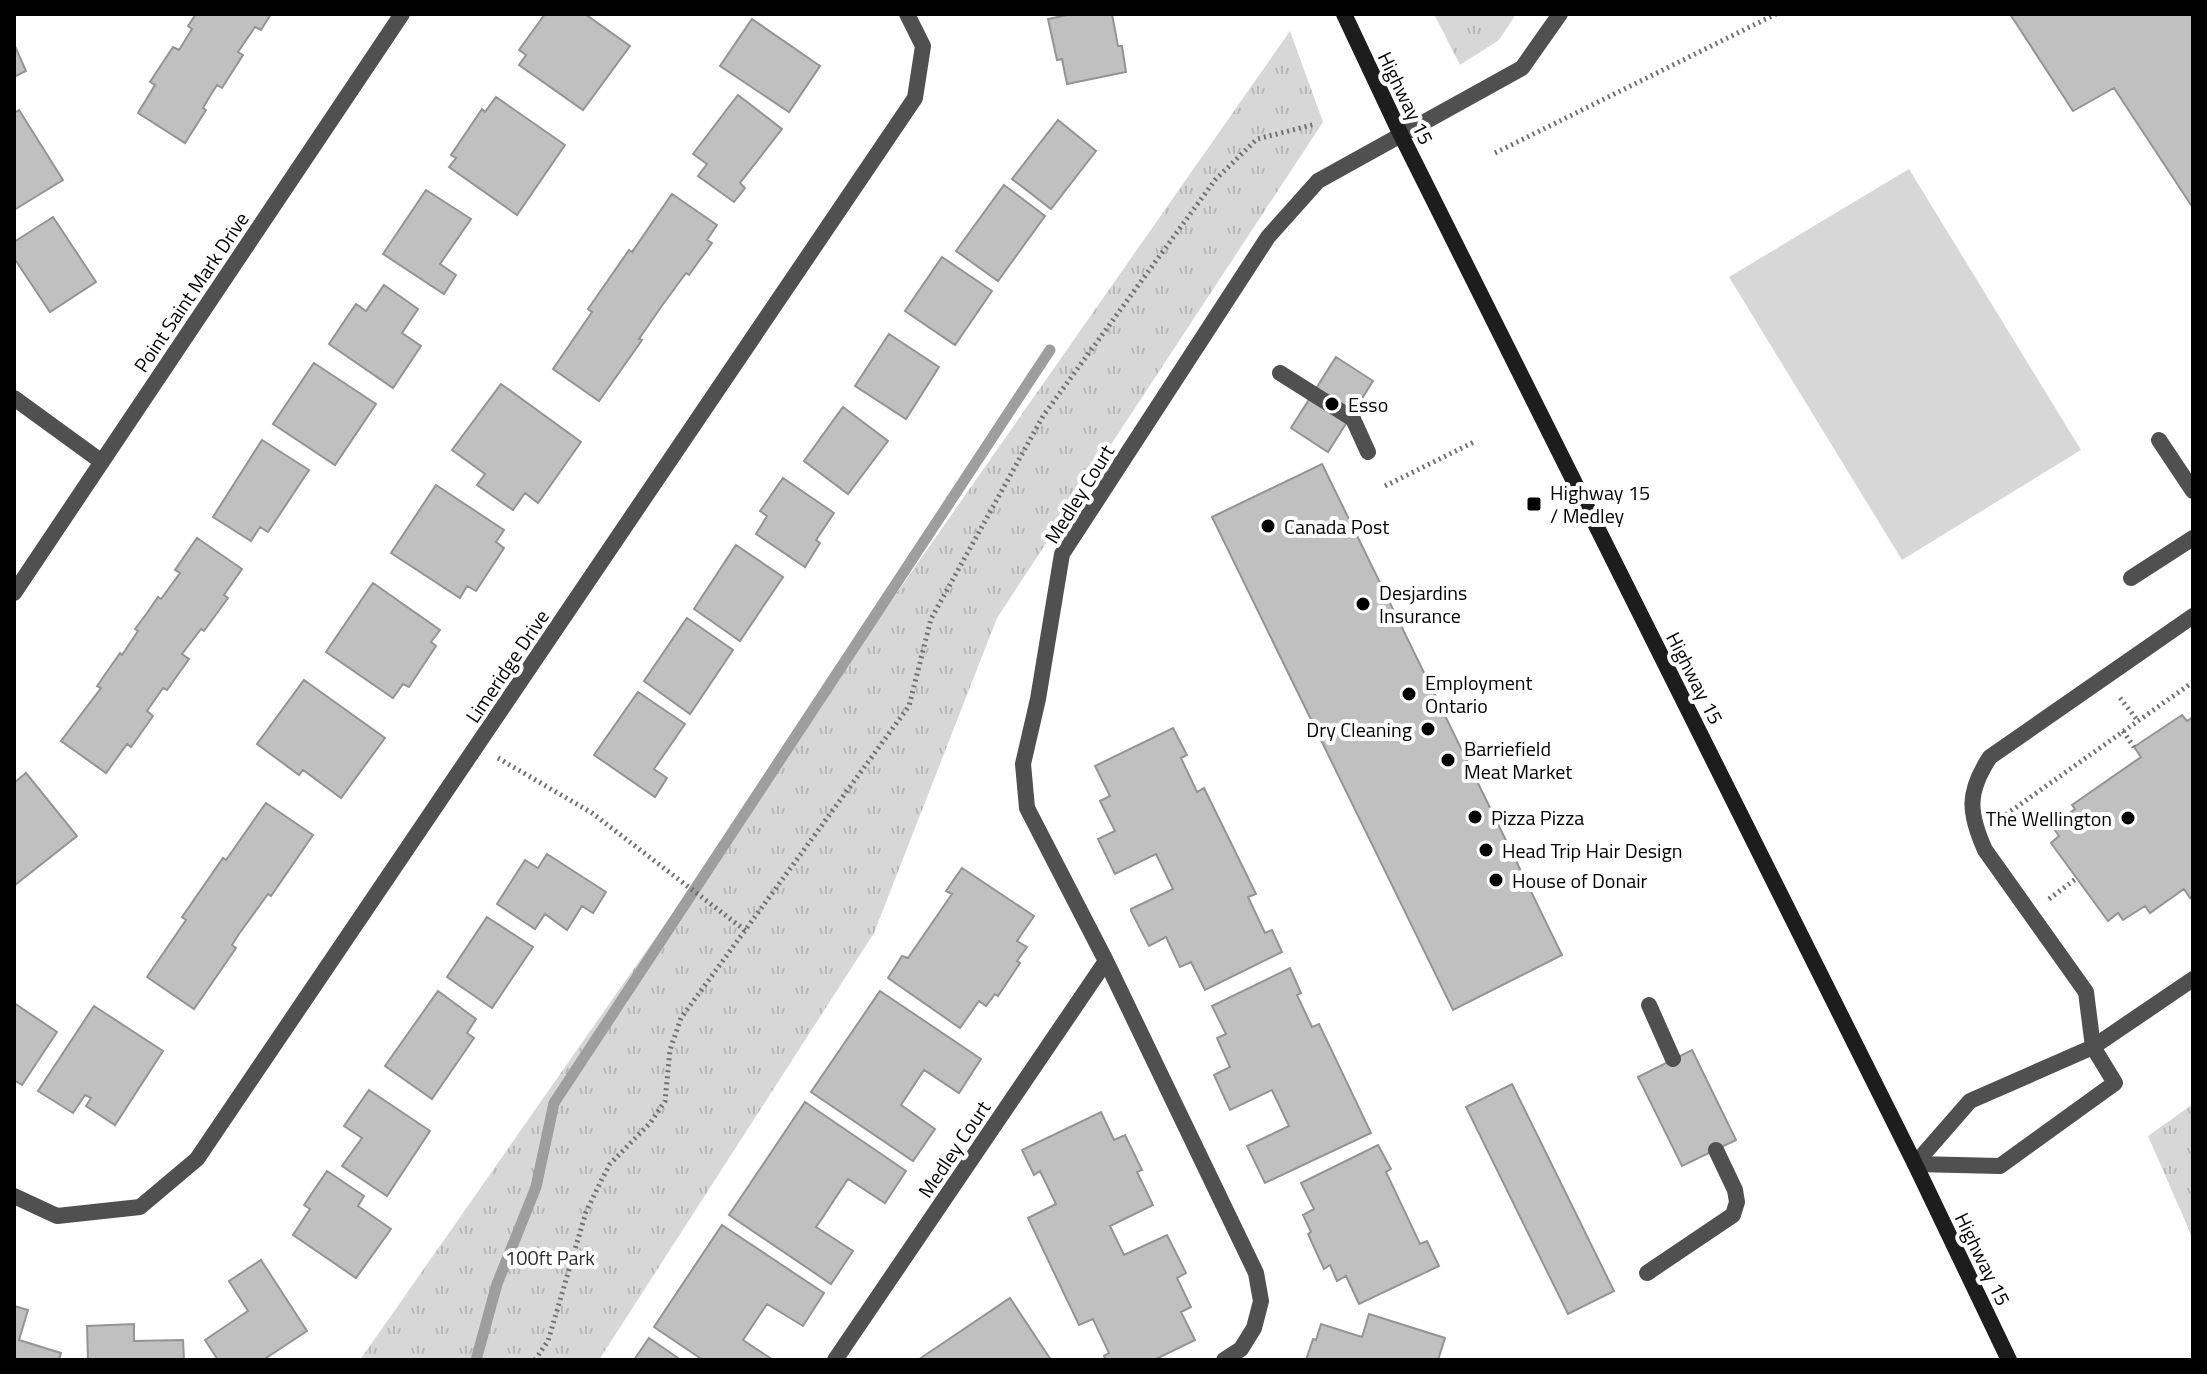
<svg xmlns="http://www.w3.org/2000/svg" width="2207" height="1374" font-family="'Titillium Web',sans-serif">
<defs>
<pattern id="park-tufts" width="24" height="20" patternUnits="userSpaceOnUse" patternTransform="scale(2)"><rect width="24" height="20" fill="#d7d7d7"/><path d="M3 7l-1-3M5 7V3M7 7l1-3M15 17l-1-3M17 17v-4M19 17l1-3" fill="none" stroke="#b7b7b7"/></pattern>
</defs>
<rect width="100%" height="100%" fill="#fff"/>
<path fill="#d7d7d7" d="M1909,169L2081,450L1902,560L1729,277Z"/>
<path fill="url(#park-tufts)" d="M1434,14H1516L1499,40L1460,65Z
M1290,31L1323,122L997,618L874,933L599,1360H360Z
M2193,1104V1239L2148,1136Z"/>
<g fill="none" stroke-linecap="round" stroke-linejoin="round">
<path stroke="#9e9e9e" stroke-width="11" d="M476,1360L497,1284L536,1187L554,1103L1050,350"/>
</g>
<path fill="#c0c0c0" stroke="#949494" stroke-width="2" d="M196,14H271L261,30L255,27L238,52L243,55L222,88L217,85L210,96L203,108L206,110L185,143L138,113L155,85L150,82L173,47L179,50L192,29L188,26Z
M545,14H585L630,46L583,110L519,65L526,55L519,50Z
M1072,14H1112L1118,46H1122L1126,72L1067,84L1062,59L1057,60L1048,19Z
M2010,14H2193V208L2114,88L2073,111Z
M752,19L820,66L789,112L720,66Z
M14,44L26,71L14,77Z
M738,95L782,129L740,183L745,188L734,202L698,176L707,164L693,154Z
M496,97L565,145L517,215L449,167L456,158L451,155L482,109L485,112Z
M19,110L63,180L14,210V113Z
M1058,120L1096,151L1051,209L1012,179Z
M1004,185L1045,216L998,281L956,251Z
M426,190L471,219L440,264L456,275L444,294L383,254Z
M672,194L717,225L707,240L712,243L689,275L686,273L661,307L639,339L642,340L599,401L553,369L592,312L588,309L629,250L632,252Z
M53,217L96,282L50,312L14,258V242Z
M942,257L992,291L955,345L905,311Z
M384,285L418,309L402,333L421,346L393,388L329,344L356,304L366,311Z
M889,334L939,367L906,419L855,386Z
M1336,357L1373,381L1328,452L1291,428Z
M314,363L376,404L335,465L273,424Z
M501,384L581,442L538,503L525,493L513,510L477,485L485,474L452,450Z
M843,407L888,441L848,494L804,461Z
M262,440L309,470L268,532L260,527L251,541L213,517Z
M1322,464L1562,955L1453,1010L1212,517Z
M783,478L834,513L816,540L820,543L805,567L756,534L767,516L760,511Z
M436,485L504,530L496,542L504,548L476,591L467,586L460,598L391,553Z
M197,538L242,569L224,595L228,598L204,631L201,629L182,654L189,659L167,690L163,688L147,711L153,716L131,747L127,744L106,773L61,741L101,688L97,686L120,653L122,655L138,631L135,629L147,613L158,597L161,599L180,573L175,570Z
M736,545L783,577L740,641L694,609Z
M373,583L440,630L431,642L436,646L409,687L403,684L393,698L326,652Z
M687,618L733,650L690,714L644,681Z
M304,680L385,738L341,798L303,770L299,775L257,744Z
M638,692L685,724L654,769L667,778L655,797L594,755Z
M2182,715L2187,721L2193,717V896L2190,898L2184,889L2150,913L2145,906L2123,920L2118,913L2108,921L2051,843L2059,836L2052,826L2075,809L2072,805L2141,757L2134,747Z
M1173,728L1187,755L1181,758L1197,792L1204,788L1256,894L1248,897L1265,933L1272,930L1282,952L1205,990L1191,962L1180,967L1166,937L1149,946L1131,911V909L1173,889L1156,854L1115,874L1098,839L1115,831L1100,801L1110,796L1095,766Z
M26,773L77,836L15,885L14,783Z
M266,803L313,835L271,896L268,894L239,934L232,945L236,948L194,1009L147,977L186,920L182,917L223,858L226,860Z
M547,854L606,892L593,913L582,906L567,930L545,914L535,929L497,904L525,860L538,868Z
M962,868L1034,916L1017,941L1027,947L1017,961L1020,963L998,996L995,994L986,1006L979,1001L960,1028L888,978L902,956L908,958L952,894L946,891Z
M487,917L533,947L492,1008L447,977Z
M1290,968L1301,993L1297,995L1312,1027L1319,1024L1371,1133L1265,1183L1247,1146L1289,1126L1272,1090L1230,1110L1214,1075L1230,1067L1217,1038L1226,1034L1212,1006Z
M438,991L476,1019L467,1033L474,1038L432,1099L385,1066Z
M880,991L981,1059L959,1093L924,1070L901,1105L935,1129L913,1161L811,1092Z
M14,1003L57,1032L22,1085L14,1080Z
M94,1006L163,1051L115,1125L86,1106L91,1098L85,1095L73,1113L38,1091Z
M1692,1050L1736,1140L1682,1166L1638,1077Z
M1512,1084L1614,1291L1568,1314L1466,1107Z
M369,1090L430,1131L387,1196L342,1166L362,1138L344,1126Z
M805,1102L906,1171L885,1203L848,1179L821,1220L816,1227L853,1251L831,1284L729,1215Z
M1101,1112L1114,1140L1125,1135L1142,1170L1137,1172L1153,1205L1110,1226L1124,1255L1167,1235L1186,1273L1177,1278L1191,1307L1181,1312L1195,1340L1154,1360H1106L1104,1356L1109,1353L1093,1319L1079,1325L1028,1218L1056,1204L1040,1171L1034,1175L1022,1150Z
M1378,1145L1391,1169L1386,1172L1420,1244L1427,1241L1439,1266L1359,1304L1346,1276L1337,1281L1330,1265L1324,1269L1308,1234L1311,1232L1303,1215L1314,1209L1301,1183Z
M327,1171L364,1196L358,1206L391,1229L356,1278L293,1235L310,1209L304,1205Z
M722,1225L824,1293L803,1326L767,1304L743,1340L773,1360H703L654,1327Z
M261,1260L307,1331L263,1360H218L205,1340L248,1311L229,1281Z
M1010,1298L1051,1360H918Z
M14,1306L28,1310L19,1340L61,1353L59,1360H14Z
M1369,1314L1445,1338L1438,1360H1306L1313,1339L1316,1340L1321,1324L1362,1337Z
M134,1324V1341L183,1340L184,1360H88L87,1326Z
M649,1338L681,1360H634Z"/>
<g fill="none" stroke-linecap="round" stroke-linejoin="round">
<path stroke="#727272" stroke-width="5" stroke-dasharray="2 4" stroke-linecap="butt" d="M1495,153L1776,14
M1385,486L1476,441
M2120,698L2138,721
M2123,731L2134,747
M498,758L592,813L746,931
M2001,818L2193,682
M2049,899L2077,878
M535,1360L548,1341L586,1212L602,1179L610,1164L651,1122L665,1101L670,1050L681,1018L909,706L931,619L1043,416L1215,180L1257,139L1316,124"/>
<path stroke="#505050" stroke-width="16" d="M1401,135L1522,68L1560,14
M1280,373L1353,419L1368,452
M2159,440L2193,491
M2131,578L2193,538
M1649,1005L1673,1059
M1915,1164L2000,1166L2115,1083L2093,1047L2086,992L1985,850C1968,812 1967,792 1990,757L2193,616
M1915,1164L1970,1101L2093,1047L2193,979
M1647,1273L1733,1215L1737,1202L1735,1190L1716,1150"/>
<path stroke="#505050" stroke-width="16" d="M14,398L102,462
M14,593L402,14
M14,1196L57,1216L140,1207L197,1159L915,98L923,46L907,14
M835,1360L1106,961
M1224,1360L1241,1349L1254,1328L1261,1301L1256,1273L1106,961L1027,808L1023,764L1038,699L1062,554L1268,237L1318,181L1401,135"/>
<path stroke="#1d1d1d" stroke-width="16" d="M1344,14L1401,135L1915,1164L2009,1360"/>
</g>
<g fill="#000" stroke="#fff" stroke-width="3">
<circle cx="1332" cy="404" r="8"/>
<rect x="1526" y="496" width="16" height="16" rx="4"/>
<circle cx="1268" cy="526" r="8"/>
<circle cx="1363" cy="604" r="8"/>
<circle cx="1409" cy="694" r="8"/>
<circle cx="1428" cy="729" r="8"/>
<circle cx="1448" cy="760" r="8"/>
<circle cx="1475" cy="817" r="8"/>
<circle cx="2128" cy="818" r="8"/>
<circle cx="1486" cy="850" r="8"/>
<circle cx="1496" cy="880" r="8"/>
</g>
<g text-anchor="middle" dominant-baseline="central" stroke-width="8" stroke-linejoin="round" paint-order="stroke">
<g font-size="20" fill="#000" stroke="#fff">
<text transform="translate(1406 98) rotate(64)">Highway 15</text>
<text transform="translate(191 292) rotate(-56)">Point Saint Mark Drive</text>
<text transform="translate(1079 494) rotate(-58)">Medley Court</text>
<text transform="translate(507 666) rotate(-56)">Limeridge Drive</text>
<text transform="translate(1695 678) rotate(63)">Highway 15</text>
<text transform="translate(954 1149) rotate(-56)">Medley Court</text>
<text transform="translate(1983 1259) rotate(64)">Highway 15</text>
</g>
<g font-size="20" fill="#000" stroke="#fff" text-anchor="start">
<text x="1348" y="404">Esso</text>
<text x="1550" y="492">Highway 15<tspan x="1550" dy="23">/ Medley</tspan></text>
<text x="1284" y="526">Canada Post</text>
<text x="1379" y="592">Desjardins<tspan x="1379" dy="23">Insurance</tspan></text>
<text x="1425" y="682">Employment<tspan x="1425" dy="23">Ontario</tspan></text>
<text x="1412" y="729" text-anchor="end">Dry Cleaning</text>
<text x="1464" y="748">Barriefield<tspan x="1464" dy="23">Meat Market</tspan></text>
<text x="1491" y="817">Pizza Pizza</text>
<text x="2112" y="818" text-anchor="end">The Wellington</text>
<text x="1502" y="850">Head Trip Hair Design</text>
<text x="1512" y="880">House of Donair</text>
</g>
<g font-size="20" fill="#2e2e2e" stroke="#fff">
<text x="550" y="1257">100ft Park</text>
</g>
</g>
<rect width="2207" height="1374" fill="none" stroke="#000000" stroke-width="32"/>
</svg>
